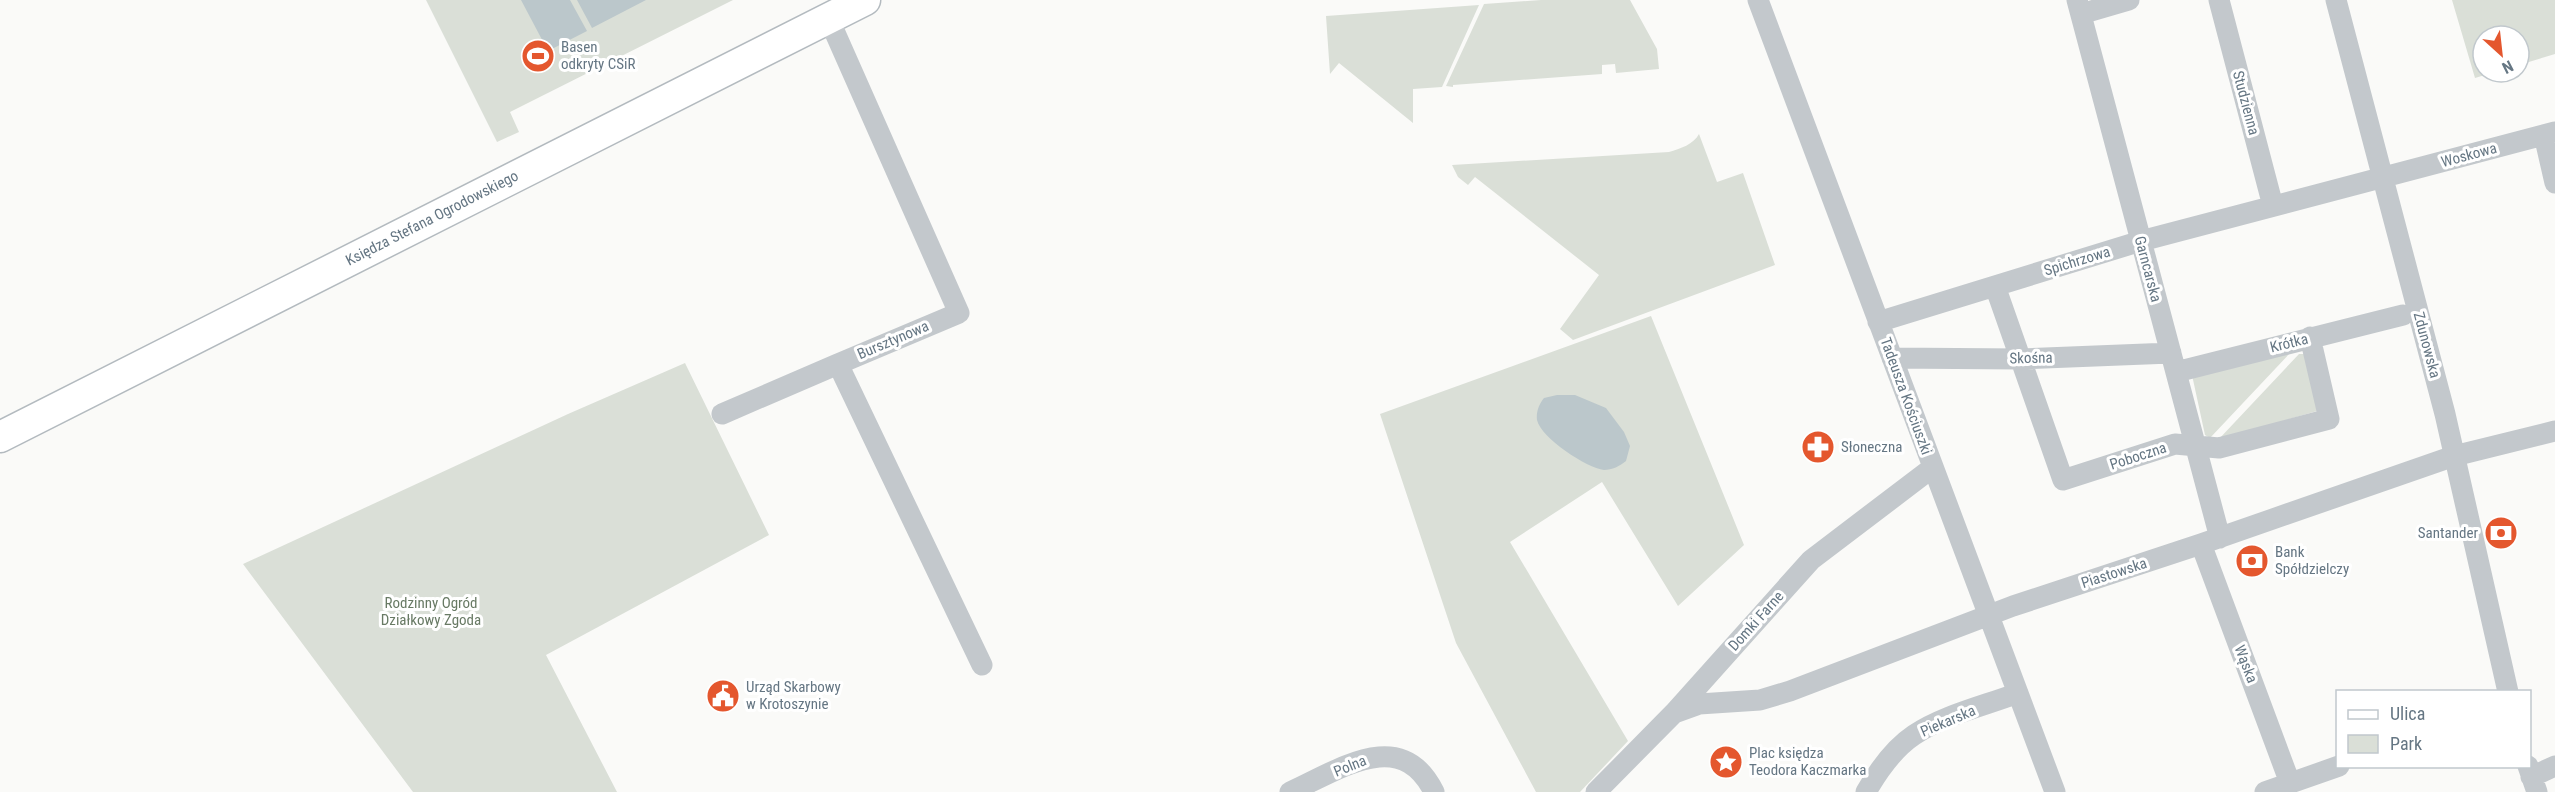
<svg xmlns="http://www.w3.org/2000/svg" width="2555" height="792" font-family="'Roboto Condensed',sans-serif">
<rect width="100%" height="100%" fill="#fafaf8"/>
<path fill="#dadfd7" d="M426,0H733L510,112L519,132L497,142Z
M1541,0H1630L1657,49L1659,69L1616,73L1615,64L1602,65V74L1453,85V87L1446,86L1484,4Z
M2452,0H2555V54L2519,65V36H2483V72H2495L2475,78Z
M1479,5L1442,87L1413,89V123L1339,63L1330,74L1326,16Z
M1699,134L1717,182L1743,173L1775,265L1573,340L1560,329L1599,275L1475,177L1468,185L1458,177L1452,165L1669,152C1680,149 1694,144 1699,134Z
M1651,316L1744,545L1678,606L1602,482L1510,542L1628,741L1580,792H1536L1456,643L1380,414Z
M2290,353L2210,438L2205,435L2192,375Z
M2299,354H2305L2317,411L2218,440Z
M685,363L769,535L546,655L617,792H413L243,564L568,414Z"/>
<path fill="#bbc7cb" d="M521,0H570L587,31L548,51Z
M577,0H646L592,28Z
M1557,395H1575L1606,408L1624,432L1630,446L1626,461C1620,466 1612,470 1604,470C1587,468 1541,438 1537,420C1536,412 1539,404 1544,398Z"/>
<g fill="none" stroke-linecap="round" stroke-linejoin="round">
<g stroke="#b3babf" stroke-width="33">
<path id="secondary" d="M0,437L865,0"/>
</g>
<path stroke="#c3c8cc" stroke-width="21" d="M1758,0L2055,792
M2077,0L2220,538
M2219,0L2273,206
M2336,0L2445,414L2508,692
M2081,14L2129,0
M828,17L959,313L838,364L982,665
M2544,135L2555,183
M1995,286L2063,480L2175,444L2219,448L2329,419L2310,337
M1878,322L2141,241L2555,132
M1892,358L2020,359L2171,353
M2176,372L2403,315
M722,414L838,364
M2201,544L2290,783
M1674,713L1699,704L1760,700L1790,691L2013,606L2201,544L2454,456L2555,431
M2528,766L2537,792
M2531,777L2555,766
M1290,792C1339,770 1401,725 1434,792
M1596,792L1674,713L1811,560L1932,468
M1866,792C1878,771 1893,749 1914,735C1944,715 1984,706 2018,693
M2265,792L2339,766"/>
<use href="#secondary" stroke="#fff" stroke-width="30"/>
</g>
<defs>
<g id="stadium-disc" transform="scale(1.725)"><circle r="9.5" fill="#e4572e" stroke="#fff"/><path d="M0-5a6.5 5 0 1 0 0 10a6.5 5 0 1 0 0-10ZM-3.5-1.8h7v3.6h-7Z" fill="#fff"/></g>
<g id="pharmacy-disc" transform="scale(1.725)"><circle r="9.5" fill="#e4572e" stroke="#fff"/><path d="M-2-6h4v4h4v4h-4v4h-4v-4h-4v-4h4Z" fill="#fff"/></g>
<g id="bank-disc" transform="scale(1.725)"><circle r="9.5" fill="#e4572e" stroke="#fff"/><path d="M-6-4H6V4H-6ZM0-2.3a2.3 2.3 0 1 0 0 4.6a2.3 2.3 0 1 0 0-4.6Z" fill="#fff"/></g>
<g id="civic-disc" transform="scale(1.725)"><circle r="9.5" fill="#e4572e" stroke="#fff"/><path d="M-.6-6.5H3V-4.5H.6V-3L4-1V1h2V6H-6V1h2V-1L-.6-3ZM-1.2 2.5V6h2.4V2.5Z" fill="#fff"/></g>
<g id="sight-disc" transform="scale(1.725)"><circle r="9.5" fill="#e4572e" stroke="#fff"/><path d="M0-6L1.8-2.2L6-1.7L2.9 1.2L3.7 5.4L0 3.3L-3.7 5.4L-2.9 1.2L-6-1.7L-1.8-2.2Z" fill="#fff"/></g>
</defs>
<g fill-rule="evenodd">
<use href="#stadium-disc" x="538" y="56"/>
<use href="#pharmacy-disc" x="1818" y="447"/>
<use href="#bank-disc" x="2501" y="533"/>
<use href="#bank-disc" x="2252" y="561"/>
<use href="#civic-disc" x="723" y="696"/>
<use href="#sight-disc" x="1726" y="762"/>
</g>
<g text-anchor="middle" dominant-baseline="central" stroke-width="6" stroke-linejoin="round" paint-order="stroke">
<g font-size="15" fill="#657683" stroke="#fff" text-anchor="start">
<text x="561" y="47">Basen<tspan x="561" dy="17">odkryty CSiR</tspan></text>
<text x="1841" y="447">Słoneczna</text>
<text x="2478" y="533" text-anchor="end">Santander</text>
<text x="2275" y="552">Bank<tspan x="2275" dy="17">Spółdzielczy</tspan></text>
<text x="746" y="687">Urząd Skarbowy<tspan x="746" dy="17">w Krotoszynie</tspan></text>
<text x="1749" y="753">Plac księdza<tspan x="1749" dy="17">Teodora Kaczmarka</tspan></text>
</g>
<g font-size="15" fill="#657683" stroke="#fff">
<text transform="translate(2246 103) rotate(75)">Studzienna</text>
<text transform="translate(2469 155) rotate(-15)">Woskowa</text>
<text transform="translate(432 218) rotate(-27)">Księdza Stefana Ogrodowskiego</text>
<text transform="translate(2077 261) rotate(-17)">Spichrzowa</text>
<text transform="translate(2148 269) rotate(75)">Garncarska</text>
<text transform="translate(893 340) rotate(-23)">Bursztynowa</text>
<text transform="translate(2289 343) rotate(-14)">Krótka</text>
<text transform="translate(2427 345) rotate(75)">Zdunowska</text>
<text transform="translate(2031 358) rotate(-1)">Skośna</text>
<text transform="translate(1906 396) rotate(70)">Tadeusza Kościuszki</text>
<text transform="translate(2138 456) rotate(-18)">Poboczna</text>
<text transform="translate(2114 573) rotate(-18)">Piastowska</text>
<text transform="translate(1756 621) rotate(-48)">Domki Farne</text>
<text transform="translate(2246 664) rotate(69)">Wąska</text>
<text transform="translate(1948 721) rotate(-23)">Piekarska</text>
<text transform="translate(1350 766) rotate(-22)">Polna</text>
</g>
<g font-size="15" fill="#687a64" stroke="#fff">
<text x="431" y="603">Rodzinny Ogród<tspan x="431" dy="17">Działkowy Zgoda</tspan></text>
</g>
</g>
<rect x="2336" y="690" width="195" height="78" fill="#ffffff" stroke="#c1c8cd" stroke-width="1.5"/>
<rect x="2348" y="710" width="30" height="9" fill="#ffffff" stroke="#c1c8cd" stroke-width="1.5"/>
<text x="2390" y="720" font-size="18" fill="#657683">Ulica</text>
<rect x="2348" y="735" width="30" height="18" fill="#dadfd7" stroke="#c1c8cd" stroke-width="1.5"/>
<text x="2390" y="750" font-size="18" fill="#657683">Park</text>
<g transform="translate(2501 54) rotate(153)"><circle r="28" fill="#ffffff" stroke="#c1c8cd" stroke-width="1.5"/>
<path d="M0-4.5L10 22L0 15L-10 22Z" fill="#e4572e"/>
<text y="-9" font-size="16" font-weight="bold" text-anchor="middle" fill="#657683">N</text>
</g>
</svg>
